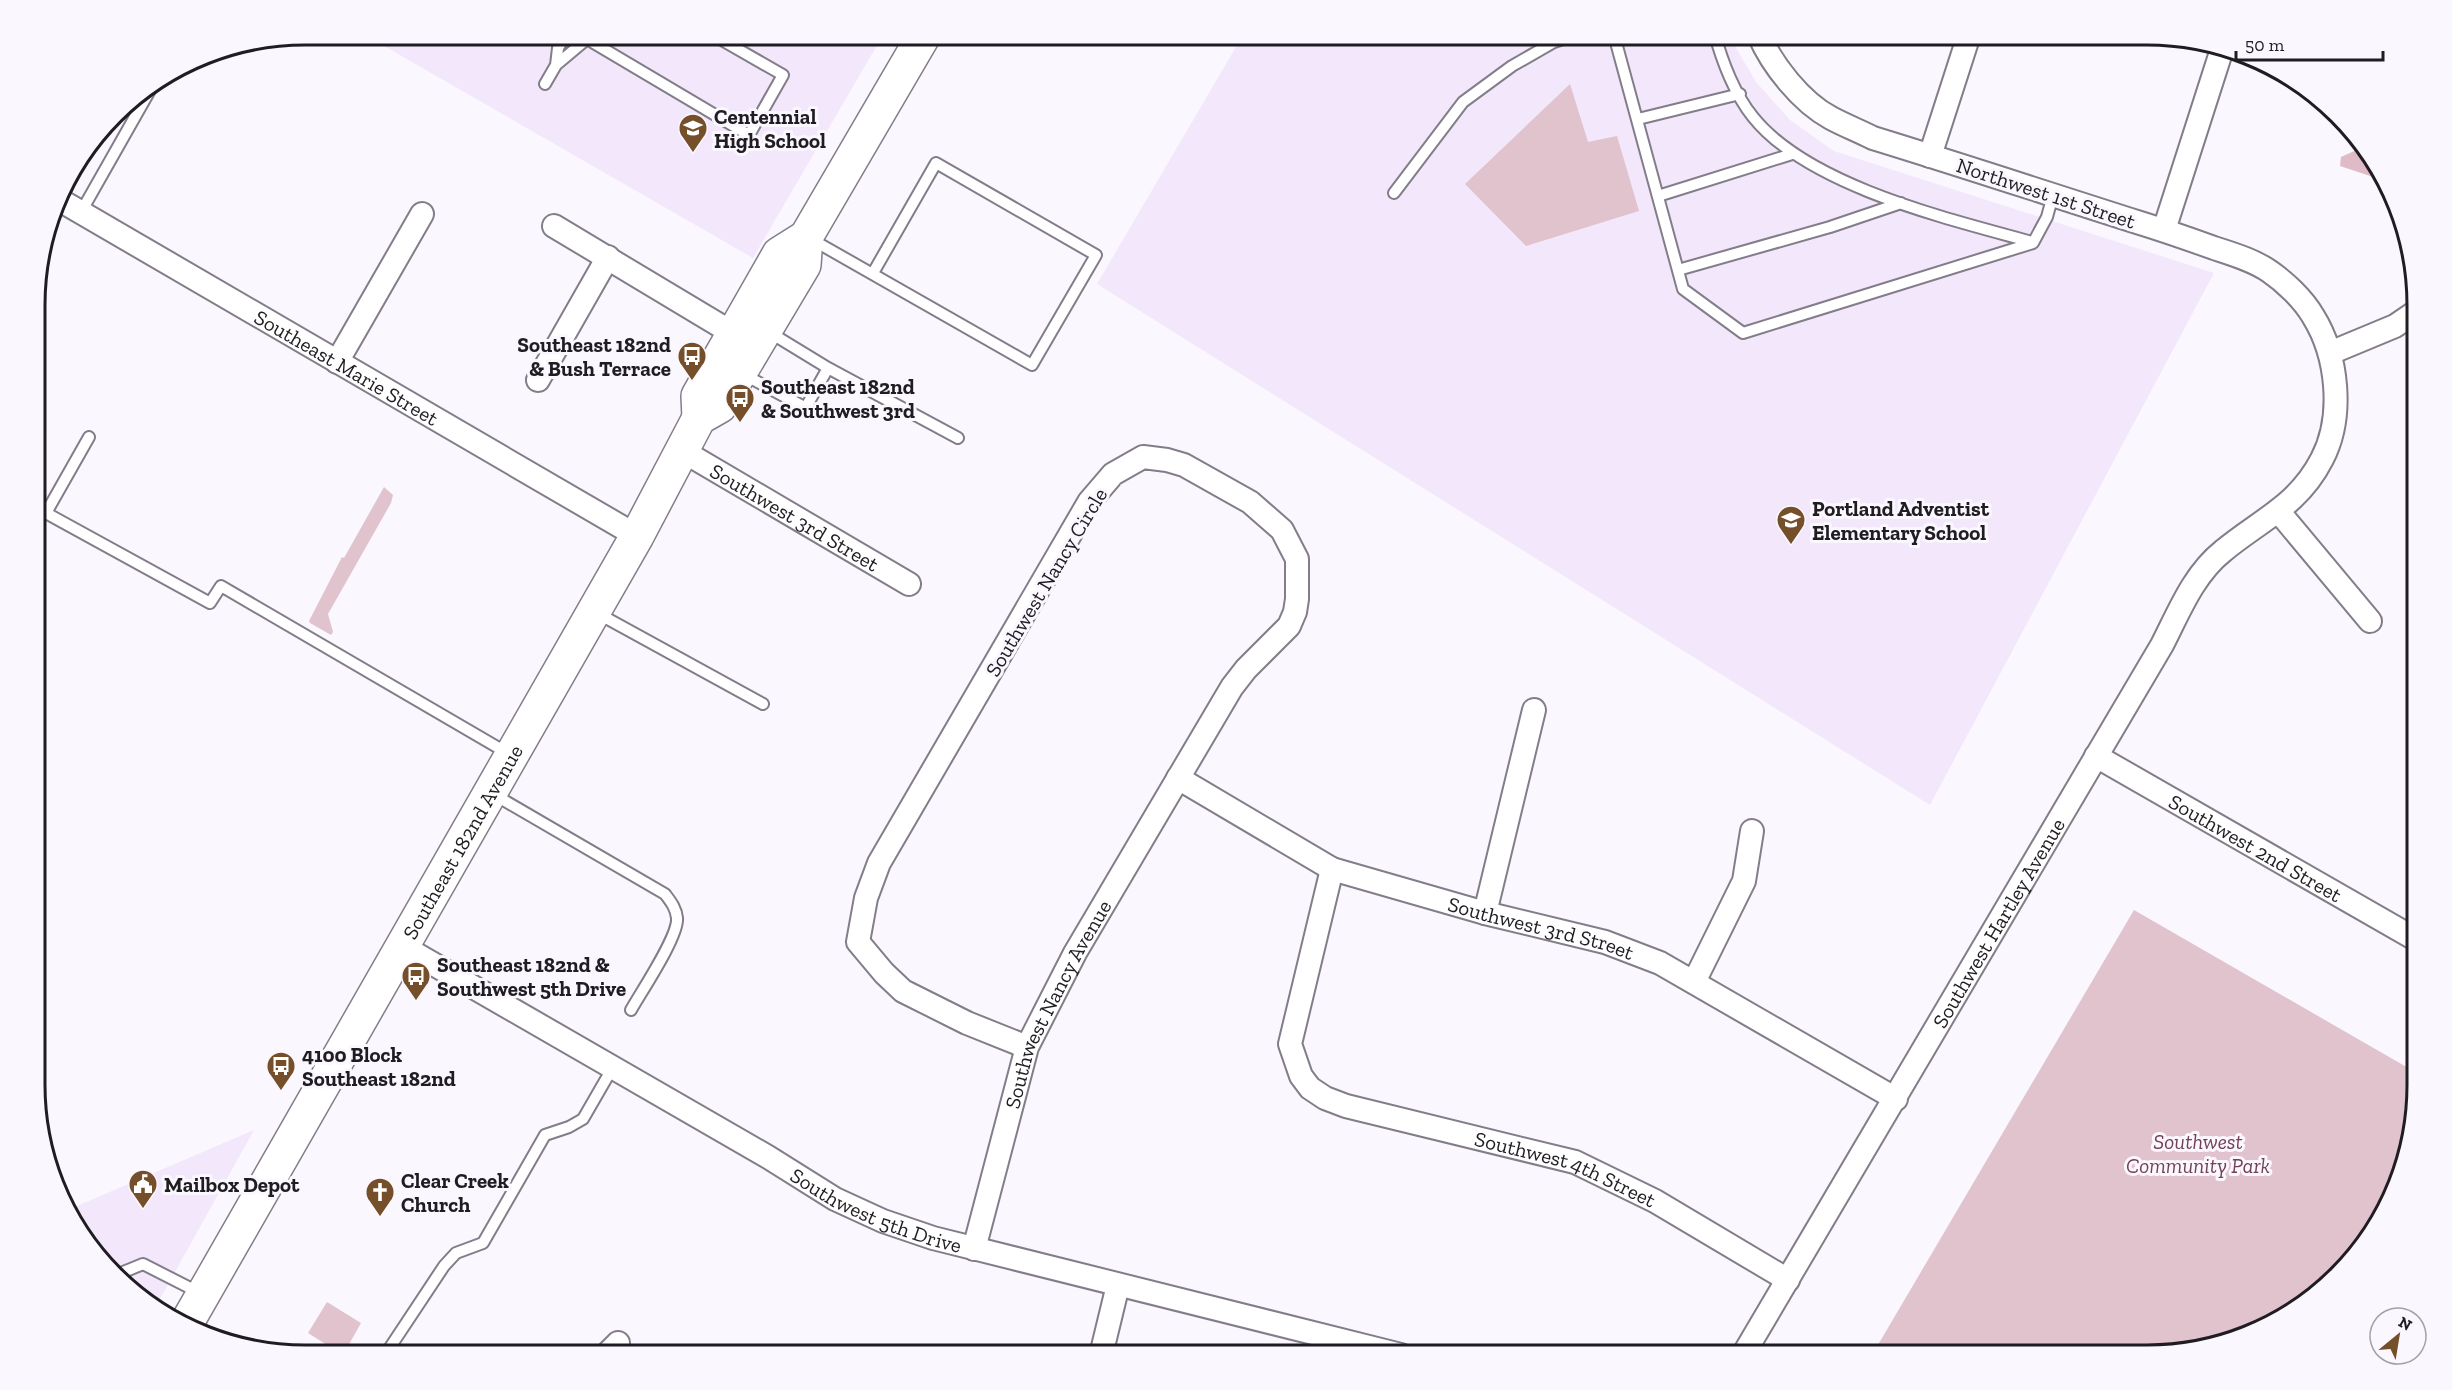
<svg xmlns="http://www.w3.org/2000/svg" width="2452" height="1390" font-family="'Zilla Slab',serif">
<rect width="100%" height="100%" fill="#fbf7fe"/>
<path fill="#f2e7fb" d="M365,35H883L753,258Z
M1243,35H1731L1733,43L1756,82L1790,120L1834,151L2214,273L1930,805L1097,284Z
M254,1130L156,1306L80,1236L70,1209Z"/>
<path fill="#e1c3cd" d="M1570,84L1588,142L1617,136L1639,211L1526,246L1465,184Z
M118,113L74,187L65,181Z
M384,487L393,495L391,503L328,614L333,632L331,635L310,623L309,621L342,557L344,558Z
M2134,910L2417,1073V1102L2381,1220L2297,1310L2234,1341L2164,1355H1872Z
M327,1302L361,1323L343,1355L308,1333Z"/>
<path fill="#dfbbc7" d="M2363,147L2372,155L2385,181L2340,166L2341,157Z"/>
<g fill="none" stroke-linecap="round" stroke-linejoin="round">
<g stroke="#837d89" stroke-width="14">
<path id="lane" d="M1614,35L1683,289L1743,333L2033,243L2047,217L2053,195
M1715,35C1722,61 1735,95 1753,117C1808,186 1949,219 2032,242
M556,65L558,48L566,35
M545,84L556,65L587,39L749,135L783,75L713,35
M1638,119L1740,94
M1394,193L1463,102L1512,66L1554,42L1575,35
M1658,196L1792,154
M81,212L153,85
M811,239L1032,365L1096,255L936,163L873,273
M1678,270L1830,227L1901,203
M769,332L828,368L958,438
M743,374L804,407H806L828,368
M89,437L46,513L210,603L221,586L509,754
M597,613L763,704
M493,794L665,894C671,902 676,908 677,918C679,936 641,992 631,1010
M121,1273L143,1264L200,1293
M190,1323L221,1340
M385,1355L444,1266L456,1253L483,1243L545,1135L569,1127L583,1119L613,1067"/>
</g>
<g stroke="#837d89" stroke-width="26">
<g id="street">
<path d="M1930,156L1969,35"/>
<path id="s1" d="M58,199L637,536"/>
<path d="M554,226L734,334"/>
<path d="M2164,230L2223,46"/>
<path d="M2330,353L2395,326L2417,311"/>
<path d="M337,362L422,214"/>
<path d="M538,380L608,257"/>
<path id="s2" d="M681,450L909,584"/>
<path d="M2279,512L2370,621"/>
<path id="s3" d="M2096,756L2417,940"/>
<path id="s4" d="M1178,778L1332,869L1485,913L1605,942L1660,963L1896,1099"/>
<path id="s5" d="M1332,869L1290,1044L1301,1076L1310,1088L1325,1098L1346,1106L1575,1162L1655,1201L1788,1280"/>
<path d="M1485,913L1534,710"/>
<path id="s6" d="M402,946L768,1157L835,1199L883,1221L933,1238L1401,1355"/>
<path d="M1694,982L1744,881L1752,831"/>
<path id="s7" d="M974,1249L1027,1047L1075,953L1232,687L1246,669L1289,626L1295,612L1297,599V559L1282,530L1250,502L1184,465L1167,460L1143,457L1113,474L1089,502L879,863L866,898L858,942L884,973L903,991L967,1023L1027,1047"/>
<path d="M606,1355L618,1343"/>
<path d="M1101,1355L1118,1285"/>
<path id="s8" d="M1743,1355L2162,645C2179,612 2193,575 2223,551C2260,520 2298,506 2322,459C2344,417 2338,356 2313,316C2303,299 2285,282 2269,271C2253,260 2232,254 2214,248C2189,239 2163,230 2137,222C2049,194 1961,165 1873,138C1859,131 1844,125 1831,118C1801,102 1772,65 1759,35"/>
</g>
</g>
<g stroke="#837d89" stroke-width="36">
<g id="primary">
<path d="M699,418L698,396L779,254L806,237L924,35"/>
<path id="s9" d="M185,1326L637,536L699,418L720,406L804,265L806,237"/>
</g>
</g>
<use href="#lane" stroke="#fff" stroke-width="10"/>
<use href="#street" stroke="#fff" stroke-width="22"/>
<use href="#primary" stroke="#fff" stroke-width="33"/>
</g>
<defs>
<g id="school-pin" transform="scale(1.5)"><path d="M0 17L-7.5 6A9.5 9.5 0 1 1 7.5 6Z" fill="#744f2a" stroke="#fbf7fe"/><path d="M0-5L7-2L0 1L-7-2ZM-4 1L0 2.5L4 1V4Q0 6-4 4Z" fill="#fff"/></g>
<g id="bus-pin" transform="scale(1.5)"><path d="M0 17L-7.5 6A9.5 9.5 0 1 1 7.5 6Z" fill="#744f2a" stroke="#fbf7fe"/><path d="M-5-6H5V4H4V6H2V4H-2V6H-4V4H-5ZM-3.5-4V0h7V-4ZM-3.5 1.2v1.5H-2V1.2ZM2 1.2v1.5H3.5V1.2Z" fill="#fff"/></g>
<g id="civic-pin" transform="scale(1.5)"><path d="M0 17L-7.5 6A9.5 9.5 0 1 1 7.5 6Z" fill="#744f2a" stroke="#fbf7fe"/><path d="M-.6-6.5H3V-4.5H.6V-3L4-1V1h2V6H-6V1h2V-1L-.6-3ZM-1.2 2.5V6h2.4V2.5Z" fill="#fff"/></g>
<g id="church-pin" transform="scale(1.5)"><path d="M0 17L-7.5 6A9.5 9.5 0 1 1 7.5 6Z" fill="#744f2a" stroke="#fbf7fe"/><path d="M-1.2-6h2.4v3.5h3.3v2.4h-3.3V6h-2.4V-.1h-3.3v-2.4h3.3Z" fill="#fff"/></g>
</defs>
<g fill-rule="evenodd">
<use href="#school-pin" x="693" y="128"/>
<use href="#bus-pin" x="692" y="356"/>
<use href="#bus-pin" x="740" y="398"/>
<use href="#school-pin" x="1791" y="520"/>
<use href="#bus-pin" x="416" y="976"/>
<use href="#bus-pin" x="281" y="1066"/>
<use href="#civic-pin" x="143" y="1184"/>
<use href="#church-pin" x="380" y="1192"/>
</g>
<g text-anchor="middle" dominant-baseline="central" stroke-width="6" stroke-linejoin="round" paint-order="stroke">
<g font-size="21" font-weight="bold" fill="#201d22" stroke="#fbf7fe" text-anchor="start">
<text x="714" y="116">Centennial<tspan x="714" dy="24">High School</tspan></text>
<text x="671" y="344" text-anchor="end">Southeast 182nd<tspan x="671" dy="24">&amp; Bush Terrace</tspan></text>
<text x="761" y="386">Southeast 182nd<tspan x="761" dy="24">&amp; Southwest 3rd</tspan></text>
<text x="1812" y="508">Portland Adventist<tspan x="1812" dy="24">Elementary School</tspan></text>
<text x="437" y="964">Southeast 182nd &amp;<tspan x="437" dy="24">Southwest 5th Drive</tspan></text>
<text x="302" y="1054">4100 Block<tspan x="302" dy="24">Southeast 182nd</tspan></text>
<text x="401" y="1180">Clear Creek<tspan x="401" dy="24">Church</tspan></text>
<text x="164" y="1184">Mailbox Depot</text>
</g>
<g font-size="21" fill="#201d22" stroke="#fbf7fe">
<text transform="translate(2046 193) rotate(18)">Northwest 1st Street</text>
<text stroke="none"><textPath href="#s1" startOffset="334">Southeast Marie Street</textPath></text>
<text stroke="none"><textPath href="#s2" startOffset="132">Southwest 3rd Street</textPath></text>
<text transform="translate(1046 582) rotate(-59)">Southwest Nancy Circle</text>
<text stroke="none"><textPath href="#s9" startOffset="558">Southeast 182nd Avenue</textPath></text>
<text stroke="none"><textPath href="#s3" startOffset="184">Southwest 2nd Street</textPath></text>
<text stroke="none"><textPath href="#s8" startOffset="502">Southwest Hartley Avenue</textPath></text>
<text stroke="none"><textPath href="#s4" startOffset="396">Southwest 3rd Street</textPath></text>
<text stroke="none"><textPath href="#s7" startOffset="260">Southwest Nancy Avenue</textPath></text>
<text stroke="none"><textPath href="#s5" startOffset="498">Southwest 4th Street</textPath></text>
<text stroke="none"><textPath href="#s6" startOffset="544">Southwest 5th Drive</textPath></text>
</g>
<g font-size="21" font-style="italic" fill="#734154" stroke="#fbf7fe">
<text x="2198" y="1141">Southwest<tspan x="2198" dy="24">Community Park</tspan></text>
</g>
</g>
<path d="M0 0H2452V1390H0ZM305 45H2147A260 260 0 0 1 2407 305V1085A260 260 0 0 1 2147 1345H305A260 260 0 0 1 45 1085V305A260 260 0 0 1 305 45Z" fill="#fbf7fe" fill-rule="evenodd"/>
<path fill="none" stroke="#201d22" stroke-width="3" d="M305 45H2147A260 260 0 0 1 2407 305V1085A260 260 0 0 1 2147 1345H305A260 260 0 0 1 45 1085V305A260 260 0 0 1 305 45Z"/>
<g transform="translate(2398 1336) rotate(30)"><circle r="28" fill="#fbf7fe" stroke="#a3a0a6" stroke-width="1.5"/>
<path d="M0-4.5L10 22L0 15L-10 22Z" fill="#744f2a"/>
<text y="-9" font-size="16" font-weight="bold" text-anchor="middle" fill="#201d22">N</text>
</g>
<path d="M2236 51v9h147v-9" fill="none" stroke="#201d22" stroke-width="3"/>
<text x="2245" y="51" font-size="18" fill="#201d22" stroke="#fbf7fe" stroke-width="4.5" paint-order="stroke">50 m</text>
</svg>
